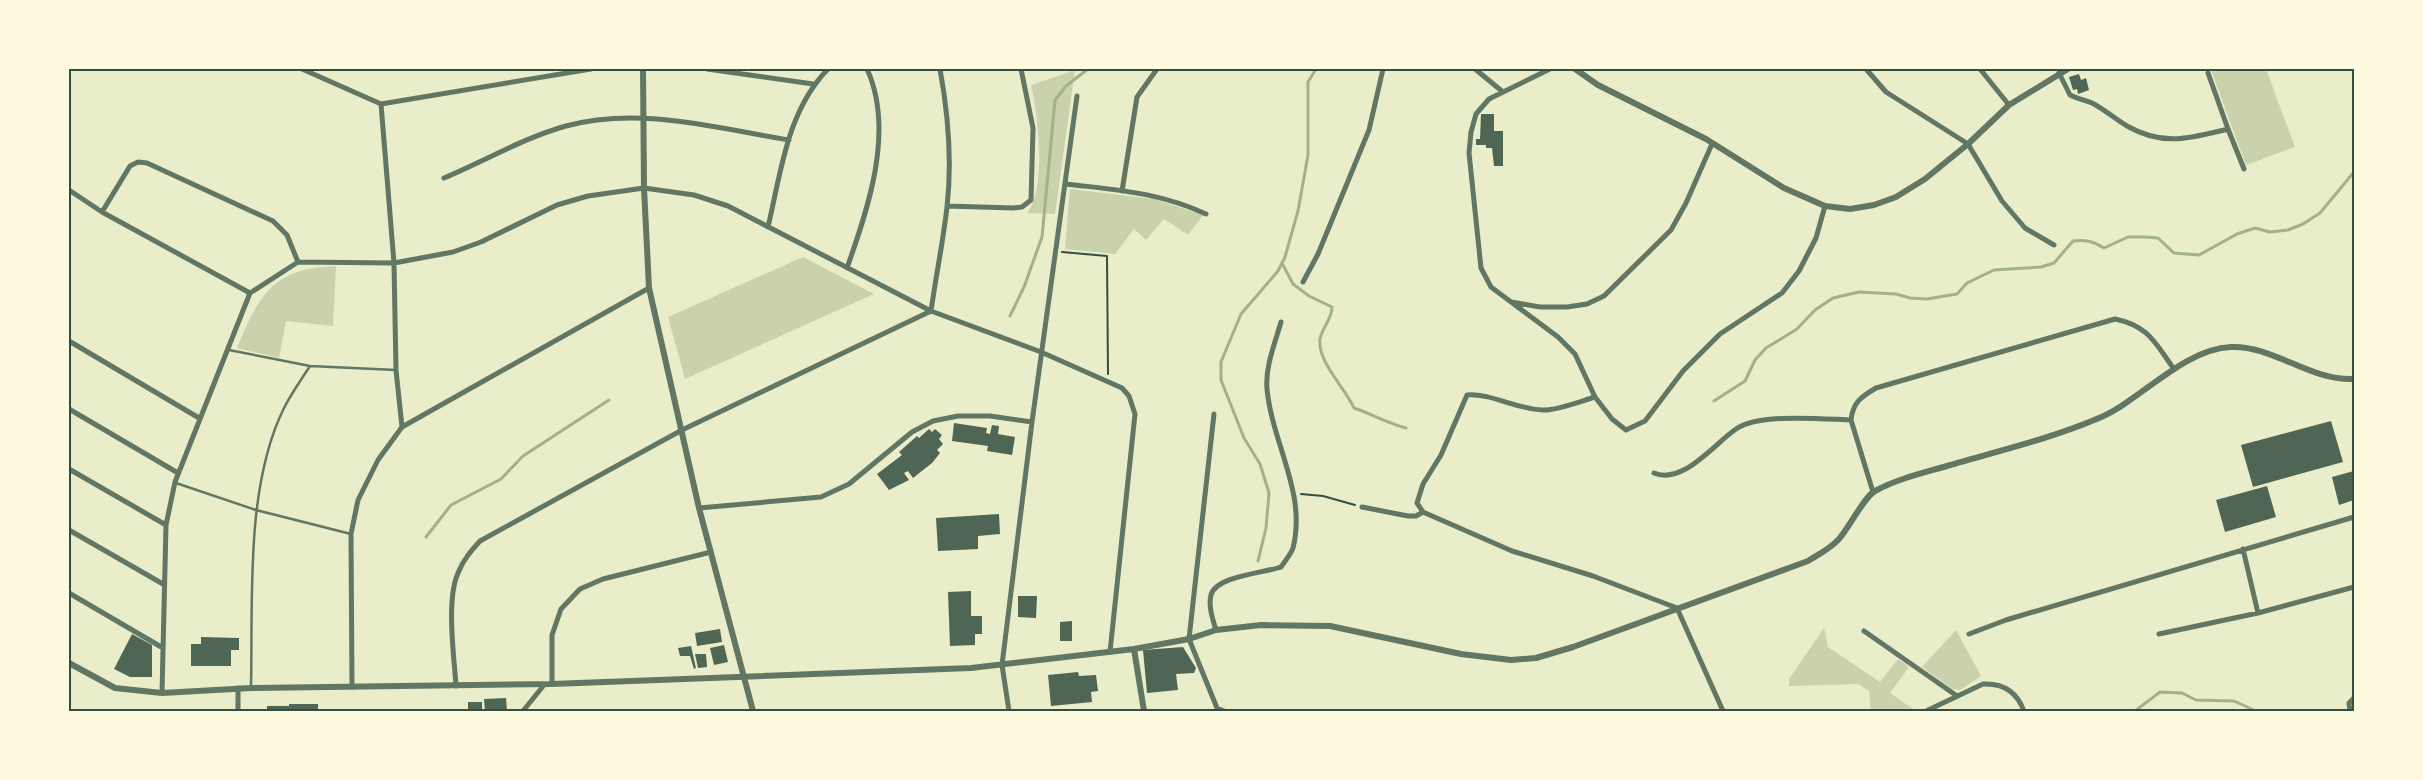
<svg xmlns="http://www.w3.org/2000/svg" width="2423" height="780" font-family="'PT Serif',serif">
<rect width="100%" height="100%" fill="#e9edc9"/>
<path fill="#cad2ad" d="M2214,69H2266L2295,147L2246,165L2211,70Z
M1075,70L1055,214L1027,213C1047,187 1038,116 1031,85Z
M1070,189L1154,199L1203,215L1188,235L1164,219L1146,240L1134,229L1115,254L1065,249Z
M803,257L874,294L685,379L668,317Z
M336,266L333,326L286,321L279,358L237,348C259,295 273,268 336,266Z
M1824,628L1828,647L1880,682L1898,659L1909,667L1890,693L1916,711H1871L1869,691L1858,684L1789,686V679Z
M1956,630L1981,676L1960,690L1952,689L1922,667Z"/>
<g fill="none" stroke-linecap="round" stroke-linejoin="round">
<path stroke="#a3b18a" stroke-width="3" d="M1282,263L1293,284L1309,296L1332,307C1332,319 1322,328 1320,339C1317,361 1345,388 1354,408C1372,414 1387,423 1406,428
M1010,316L1024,287L1042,237L1055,100L1066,86L1088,69
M1714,401L1745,381L1755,360L1766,348L1797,329L1815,310L1833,298L1859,292L1896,294L1910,298L1927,299L1957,294L1967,283L1994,270L2041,267L2054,263L2073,241C2086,239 2094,242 2104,248L2128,237H2145L2158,238L2174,253L2199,255L2237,234L2255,228L2270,232L2288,230L2303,224L2320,213L2354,172
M426,537L451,505L501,479L523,456L609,400
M1258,561L1266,528L1269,493L1260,464L1244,438L1221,380V362L1241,314L1278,271L1285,257L1298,211L1308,155V82L1316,69
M2135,711L2160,692L2182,693L2196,700L2234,701L2256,711"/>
</g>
<path fill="#4f6655" d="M2079,74L2081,80L2086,78L2089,90L2078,94L2077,89L2073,90L2069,77Z
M1481,114H1494V131H1503V166H1494L1492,148H1486V145H1476V139H1480Z
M2331,421L2343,462L2253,487L2241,445Z
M954,423L987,428L986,433L990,434L992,425L999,426L998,434L1015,437L1012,455L987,451L988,446L952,441Z
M929,429L932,432L935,429L942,435L939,439L943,444L937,450L940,453L932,463L913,478L908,471L904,473L909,480L889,490L877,474L902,455L899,452L917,436L919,438Z
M2354,471V500L2339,505L2332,477Z
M2267,486L2276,517L2225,532L2216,500Z
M999,514L1000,534L978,536V549L938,551L936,518Z
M971,591V616H982V634H975V645L950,646L948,592Z
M1018,596H1037L1036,618L1018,617Z
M1072,621V641H1060V622Z
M720,629L722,642L697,646L695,633Z
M132,634L152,645V677H130L114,669Z
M201,637L239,638V650H231V666H191V644H201Z
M724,645L728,662L714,665L710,648Z
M691,646L696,668L694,669L690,656H680L678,648Z
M1183,647L1196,668L1194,673L1176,674L1178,690L1147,693L1143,650Z
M695,654H706L707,667L698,668Z
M1078,672L1079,676L1096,675L1098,691L1091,692L1092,702L1051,706L1048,675Z
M506,698L507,711H485L484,699Z
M468,702H482V711H468Z
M289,704H318V711H267V706H289Z"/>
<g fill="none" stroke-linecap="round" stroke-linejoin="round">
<path stroke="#344e41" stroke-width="2" d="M1062,252L1107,256L1108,374
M1301,494L1323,496L1355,505"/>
<path stroke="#617663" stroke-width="2.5" d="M229,350L310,366L396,370
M176,483L256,510L351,534
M251,686C253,599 245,487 284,408C291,394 301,380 310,366"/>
<path stroke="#617663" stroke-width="5" d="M302,69L381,104
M707,69L813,84
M1475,69L1503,92
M1550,69L1489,99L1476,114L1471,132L1469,153L1481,268L1491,287L1558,337L1575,354L1595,397
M1866,69L1886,92L1968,144L2002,201L2025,228L2054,245
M1980,69L2009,105
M2059,73L2070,95C2078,99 2085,100 2092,103C2104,109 2115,119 2127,126C2164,147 2190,138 2228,129L2208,73
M381,104L394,263L396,370L402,427
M381,104L591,69
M2228,129L2244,169
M444,178C485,161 523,138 566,126C639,106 716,128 789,140
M1066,184C1116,190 1159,192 1206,214
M69,190L102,212L250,293
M1122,191L1137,97L1157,69
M947,206L1013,208L1022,207L1031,200L1033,128L1021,69
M102,212L130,166L138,162L147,163L273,221L287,235L298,262
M768,227C781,172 787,111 828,69
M847,268C868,209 895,130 867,69
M1303,282L1318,254L1369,130L1383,69
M1511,302L1540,307H1567L1587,304L1604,296L1671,230L1686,203L1712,144
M69,341L199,418
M69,409L178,473
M1214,414L1189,639L1217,708L1224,711
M69,469L166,525
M1654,473C1683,485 1714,444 1736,429C1759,413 1822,419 1851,420
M1873,492L1851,420C1853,402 1861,397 1876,388L2115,319C2149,326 2155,343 2174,369
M1362,507L1408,516H1416L1423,512
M699,508L821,497L849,484L912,432L933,421L958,416H990L1032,422
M69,530L163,584
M2243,549L2258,613
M69,593L163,648
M1216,630C1213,620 1208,606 1211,595C1216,576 1264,573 1281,567C1285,561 1291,554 1293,548C1307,493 1272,443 1267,389C1265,367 1275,343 1281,322
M1864,631L1957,696
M1969,634L2006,620L2354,517
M2159,634L2258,613L2354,587
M552,684V635L561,609L580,589L603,579L711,552
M456,686C454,655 446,600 458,573C463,560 471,551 480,541L682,430L931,311C936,276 943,242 947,207C952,163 948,113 940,69
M352,687L351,534L358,500L378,460L402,427L649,288
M238,688V711
M162,693L166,525L175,482L250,293L298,262L394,263L453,252L481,242L557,205L588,196L644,188L694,195L728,206L931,311L1041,352L1122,388L1129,396L1135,414L1110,652
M523,711L544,685
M1009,711L1002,665L1032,422L1077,96
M1723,711L1677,608L1593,576L1512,551L1423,512L1417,503L1423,484L1441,455L1467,395C1490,393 1517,409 1542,410C1556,411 1581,401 1595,397L1612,419L1626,430L1645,421L1683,371L1720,334L1782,293L1799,271L1816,238L1825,206
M1926,711L1983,684C2003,683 2017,692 2024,711
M2350,711L2349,703L2354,698"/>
<path stroke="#617663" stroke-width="6" d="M643,69L644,188L649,288L699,508L753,711
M1575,69L1598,85L1706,139L1784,188L1825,206L1850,209L1874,205L1896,197L1925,179L1968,144L2009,105L2068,69
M1134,649L1144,711
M69,663L115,688L162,693L251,688L552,684L971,668L1134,649L1189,639L1216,630L1261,625L1330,626L1461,654L1511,660L1536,658L1573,647L1808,561C1819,554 1830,549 1839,539C1849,528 1864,497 1875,491C1897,479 1923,473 1947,466C1997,451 2050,439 2099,418C2140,401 2183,349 2231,347C2273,345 2309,381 2354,379"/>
</g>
<rect width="2423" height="780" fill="none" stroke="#fefae0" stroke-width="140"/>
<rect x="70" y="70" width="2283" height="640" fill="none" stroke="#344e41" stroke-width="2"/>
</svg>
